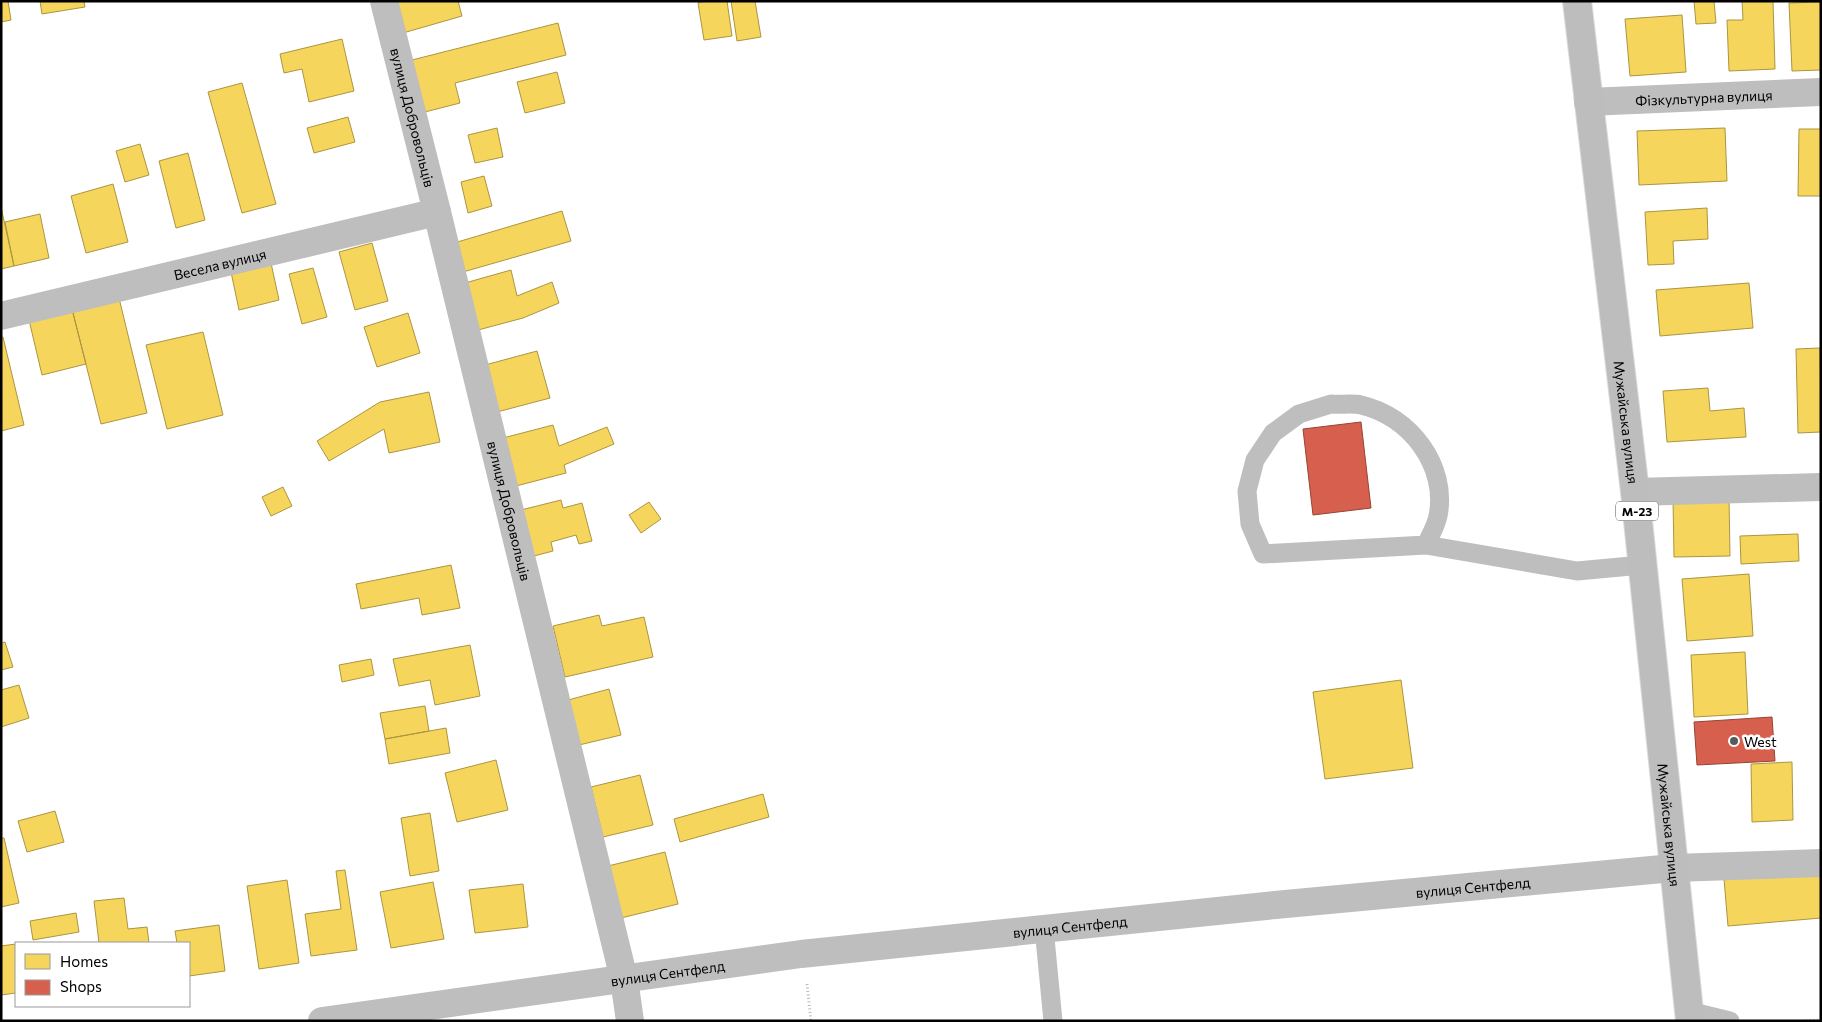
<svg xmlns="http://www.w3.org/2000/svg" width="1822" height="1022" font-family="Commissioner,sans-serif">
<rect width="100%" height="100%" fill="#fff"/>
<path fill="#f6d55c" stroke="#ac9540" d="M1,1H8L11,20L1,22Z
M40,1H84L85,7L42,14Z
M393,1H458L462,16L403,33Z
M705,1H727L732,36L704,40L698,3Z
M731,1H755L761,37L737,41Z
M1694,1H1714L1716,23L1696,24Z
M1742,1H1773L1775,69L1729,71L1727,20H1743Z
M1821,2V70L1792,71L1789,3Z
M1682,15L1686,72L1630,76L1625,19Z
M558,23L566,55L455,83L460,103L421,113L408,61Z
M342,39L354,91L309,102L302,69L284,73L280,54Z
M557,72L565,103L525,113L517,82Z
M242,83L276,204L242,213L208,92Z
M348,117L355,142L314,153L307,128Z
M497,128L503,157L475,163L468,135Z
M1725,128L1727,181L1639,185L1637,131Z
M1799,129H1821V196H1798Z
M140,144L149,175L125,182L116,151Z
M188,153L205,220L176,228L159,161Z
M484,176L492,206L468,213L461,182Z
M113,184L128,242L86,253L71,196Z
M1,207L14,266L1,269Z
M1707,208L1708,239L1673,241L1674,264L1648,265L1645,212Z
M562,211L571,241L463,272L454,243Z
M40,214L49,258L14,266L5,222Z
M372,243L388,301L355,310L339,252Z
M271,263L279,300L239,310L231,272Z
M313,268L327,317L302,324L289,274Z
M511,270L517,296L552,282L559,303L523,318L478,330L465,283Z
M1749,283L1753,328L1660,336L1656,290Z
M119,298L147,413L101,424L72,309Z
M72,309L86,364L42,375L29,320Z
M408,313L420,353L377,367L364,327Z
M203,332L223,415L167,429L146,345Z
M1,337H3L24,425L1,431Z
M1820,348L1821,432L1798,433L1796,349Z
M537,351L550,398L497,412L485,365Z
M1708,388L1710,411L1744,408L1746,437L1667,442L1663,391Z
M429,392L440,442L389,453L384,429L329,461L317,441L380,402Z
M553,425L559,446L607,427L614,444L564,465L566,473L516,486L503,438Z
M283,487L292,506L271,516L262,497Z
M1729,498L1730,556L1674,557L1673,499Z
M561,500L563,508L582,503L592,541L579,544L576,535L551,542L553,551L534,556L521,510Z
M649,502L661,519L641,533L629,515Z
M1798,534L1799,561L1741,564L1740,536Z
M451,565L460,608L422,615L419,598L361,609L356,584Z
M1749,574L1753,636L1687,641L1682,579Z
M599,615L602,626L644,617L653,657L565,677L553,626Z
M5,642L13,667L1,670V643Z
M470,645L480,696L435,705L430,680L399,686L393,659Z
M1745,652L1748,714L1694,717L1691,655Z
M371,659L374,675L342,682L339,665Z
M1401,680L1413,768L1325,779L1313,692Z
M19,685L29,718L1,727V690Z
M609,689L621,735L579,745L568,700Z
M425,706L429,731L385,739L380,713Z
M446,728L450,753L389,764L385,739Z
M496,760L508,810L457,822L445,773Z
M1792,762L1793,820L1752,822L1751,764Z
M640,775L653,825L603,837L591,787Z
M763,794L769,817L680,842L674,819Z
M55,811L64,842L27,852L18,821Z
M430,813L439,871L410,876L401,818Z
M1,838H4L19,903L1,907Z
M665,852L678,904L621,918L608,866Z
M345,870L357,950L311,956L305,914L341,909L336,871Z
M1821,870V918L1728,926L1724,879Z
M287,880L299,963L259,969L247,886Z
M433,882L444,939L391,948L380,892Z
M523,884L528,927L475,933L469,890Z
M124,898L128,929L147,927L149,943H99L94,901Z
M76,913L79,932L33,940L30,921Z
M219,925L225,971L189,976V943H177L175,931Z
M16,944V993L1,995V946Z"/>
<path fill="#d6604d" stroke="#964336" d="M1361,422L1371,508L1313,515L1303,429Z
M1772,717L1775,761L1697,765L1694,722Z"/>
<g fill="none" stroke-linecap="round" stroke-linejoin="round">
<g stroke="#dbdbdb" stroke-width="30">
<g id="trunk">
<path id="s5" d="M1577,1L1635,492L1690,1021"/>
</g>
</g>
<path stroke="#b8b8b8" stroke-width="3" stroke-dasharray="1 2.5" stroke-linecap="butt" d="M807,984L811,1021
M1803,1021L1821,1020"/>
<path stroke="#bebebe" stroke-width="19" d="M1331,404C1340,405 1352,403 1361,405C1410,416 1448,466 1438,516C1436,526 1430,536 1426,545L1263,554L1250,524L1247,491L1255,460L1273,433L1299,414Z
M1426,545L1577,571L1642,565
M1044,928L1053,1021
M1689,1011L1730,1021"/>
<g stroke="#bebebe" stroke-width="28">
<path id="s1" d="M384,1L437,212L624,979L630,1021"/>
<path id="s2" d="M1588,102L1821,92"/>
<path id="s3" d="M1,316L437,212"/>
<path d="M1635,492L1821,487"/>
<path d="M1673,868L1821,863"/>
</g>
<path stroke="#bebebe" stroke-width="28" id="s4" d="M322,1021L801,954L1275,905L1673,868"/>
<use href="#trunk" stroke="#bdbdbd" stroke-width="28"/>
</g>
<circle fill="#595959" stroke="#fff" stroke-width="2" cx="1734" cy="741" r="5"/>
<g text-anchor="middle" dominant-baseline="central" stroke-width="5" stroke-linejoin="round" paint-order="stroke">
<rect fill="#fff" stroke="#4c4c4c" stroke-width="1" x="1616" y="501.5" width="42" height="19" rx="4"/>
<g font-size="12" font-weight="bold" fill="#000">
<text x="1637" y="511">М-23</text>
</g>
<g font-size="14" fill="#000" stroke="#fff">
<text stroke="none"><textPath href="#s2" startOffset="116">Фізкультурна вулиця</textPath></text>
<text stroke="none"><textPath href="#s1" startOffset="120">вулиця Добровольців</textPath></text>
<text stroke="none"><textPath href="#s3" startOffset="225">Весела вулиця</textPath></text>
<text stroke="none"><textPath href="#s5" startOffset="424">Мужайська вулиця</textPath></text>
<text stroke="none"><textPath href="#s1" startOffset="525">вулиця Добровольців</textPath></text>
<text stroke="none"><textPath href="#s5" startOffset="829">Мужайська вулиця</textPath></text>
<text stroke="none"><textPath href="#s4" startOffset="1159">вулиця Сентфелд</textPath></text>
<text stroke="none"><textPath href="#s4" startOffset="754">вулиця Сентфелд</textPath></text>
<text stroke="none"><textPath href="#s4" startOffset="349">вулиця Сентфелд</textPath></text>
</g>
<g font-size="14" fill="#000" stroke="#fff" text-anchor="start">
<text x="1744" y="741">West</text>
</g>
</g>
<rect width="1822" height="1022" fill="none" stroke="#000000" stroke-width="5"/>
<rect x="15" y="942" width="175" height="65" fill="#ffffff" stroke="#999999"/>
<rect x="25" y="954" width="25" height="15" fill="#f6d55c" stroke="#999999"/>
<text x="60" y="967" font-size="15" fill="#000000">Homes</text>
<rect x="25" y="980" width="25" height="15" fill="#d6604d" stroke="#999999"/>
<text x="60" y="992" font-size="15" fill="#000000">Shops</text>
</svg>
